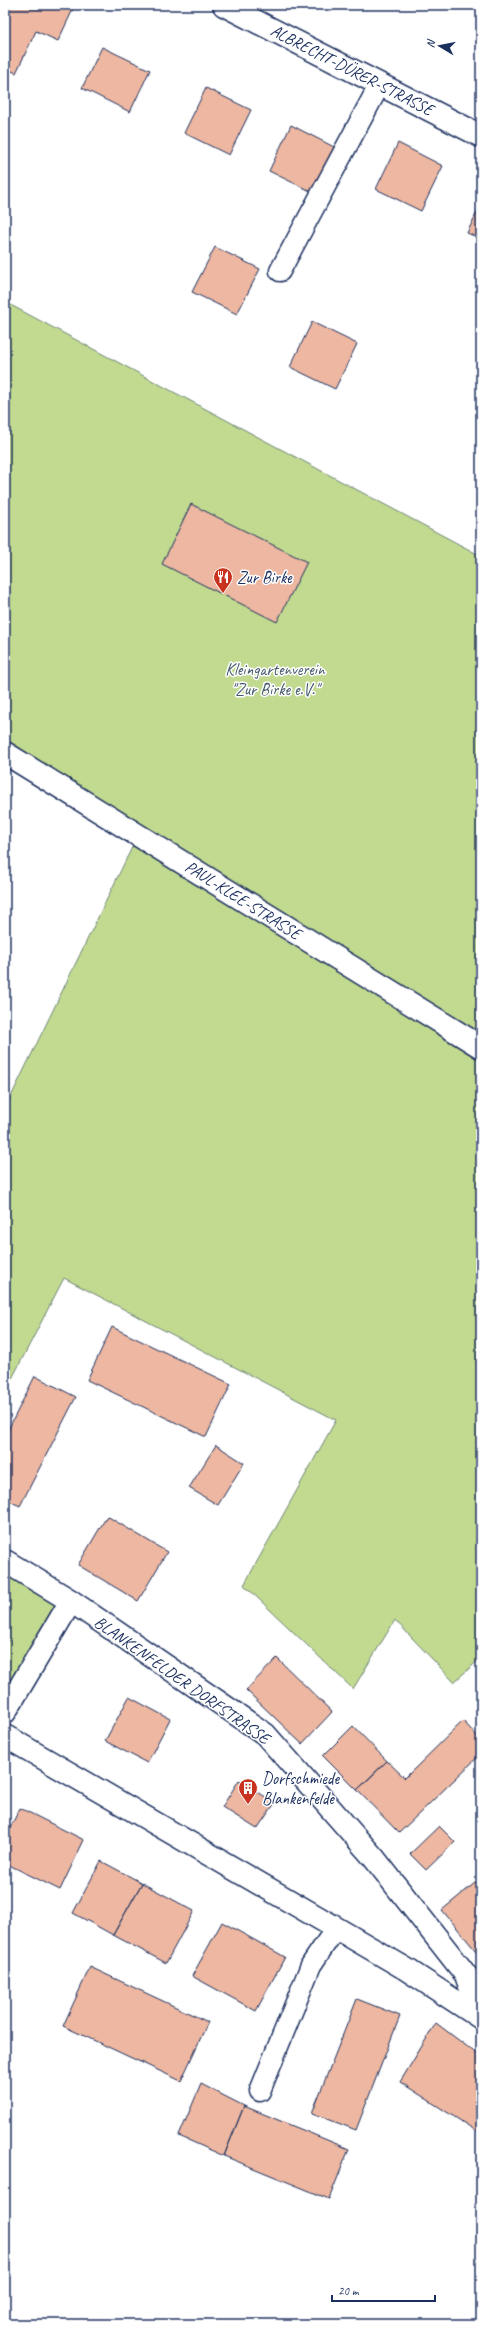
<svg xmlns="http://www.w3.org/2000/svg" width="486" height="2329" font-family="Caveat,sans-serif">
<rect width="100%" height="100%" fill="#fff"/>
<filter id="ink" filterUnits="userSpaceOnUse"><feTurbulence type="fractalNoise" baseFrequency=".025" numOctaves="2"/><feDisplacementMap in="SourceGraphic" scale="8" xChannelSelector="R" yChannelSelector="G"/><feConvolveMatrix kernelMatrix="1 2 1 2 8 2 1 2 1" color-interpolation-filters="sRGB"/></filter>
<g filter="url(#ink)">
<path fill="#c2da90" stroke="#6e8477" d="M5,302L481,556V1658L454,1682L395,1620L353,1689L244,1585L336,1420L64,1278L5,1392V1109L138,835L5,753Z
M5,1561L71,1601L5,1712Z"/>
<path fill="#edb7a1" stroke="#1b2f5e" d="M5,5H75L58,41L36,31L16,73L5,68Z
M102,47L150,70L130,112L82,88Z
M206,88L251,110L229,155L184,133Z
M291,125L336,148L314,193L269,171Z
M398,143L443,166L421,211L376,189Z
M481,204V239L467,233Z
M215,247L260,269L237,314L192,292Z
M312,322L357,344L335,389L290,367Z
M191,504L307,562L277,622L162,564Z
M112,1327L231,1384L206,1437L87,1380Z
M35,1376L76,1397L20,1506L5,1499V1436Z
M216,1445L244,1463L218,1505L189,1488Z
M107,1516L167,1552L138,1601L78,1565Z
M277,1658L332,1712L302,1744L246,1690Z
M129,1697L170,1719L147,1763L105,1741Z
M463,1721L481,1740V1754L399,1833L357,1790L387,1761L405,1778Z
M353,1726L387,1761L357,1790L323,1756Z
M239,1780L275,1803L257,1829L222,1807Z
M20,1808L84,1840L60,1890L5,1863V1838Z
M439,1826L455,1842L426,1870L410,1854Z
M101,1861L142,1883L113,1935L73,1913Z
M481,1878V1957L442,1910Z
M142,1883L194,1911L166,1963L113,1935Z
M222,1922L285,1957L256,2011L192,1976Z
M90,1967L208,2022L181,2081L63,2026Z
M357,1999L400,2016L356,2130L312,2113Z
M436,2023L481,2057V2134L400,2082Z
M201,2084L244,2106L224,2156L179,2136Z
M244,2106L349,2149L329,2199L224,2156Z"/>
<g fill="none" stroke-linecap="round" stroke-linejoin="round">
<g stroke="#1b2f5e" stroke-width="23">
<path id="service" d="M280,271L380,84
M260,2091L311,1965L336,1928"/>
</g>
<g stroke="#1b2f5e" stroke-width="25">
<path id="minor" d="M224,5L481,136
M5,753L481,1047
M5,1561L71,1601L265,1734L374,1858L466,1975L472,1992L469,2009
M5,1712L71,1601"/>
</g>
<g stroke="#1b2f5e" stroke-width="25">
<path id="secondary" d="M5,1736L336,1928L406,1969L481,2018"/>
</g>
<use href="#service" stroke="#fff" stroke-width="20"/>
<use href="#minor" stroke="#fff" stroke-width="22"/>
<use href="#secondary" stroke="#fff" stroke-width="22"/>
</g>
</g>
<defs>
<g id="restaurant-pin" transform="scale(1)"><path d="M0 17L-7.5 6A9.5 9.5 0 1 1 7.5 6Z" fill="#c8321e" stroke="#fff"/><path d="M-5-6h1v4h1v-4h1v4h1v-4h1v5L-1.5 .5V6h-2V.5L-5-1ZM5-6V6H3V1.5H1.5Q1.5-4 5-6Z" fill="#fff"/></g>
<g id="building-pin" transform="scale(1)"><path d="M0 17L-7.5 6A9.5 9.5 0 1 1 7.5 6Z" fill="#c8321e" stroke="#fff"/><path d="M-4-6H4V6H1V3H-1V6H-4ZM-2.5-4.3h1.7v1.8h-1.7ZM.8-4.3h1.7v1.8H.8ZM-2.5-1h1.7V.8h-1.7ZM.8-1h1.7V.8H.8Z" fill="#fff"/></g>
</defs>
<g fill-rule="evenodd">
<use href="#restaurant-pin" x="223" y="577"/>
<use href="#building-pin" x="248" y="1788"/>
</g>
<g text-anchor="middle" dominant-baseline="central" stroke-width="3" stroke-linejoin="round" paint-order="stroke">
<g font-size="17" fill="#1b2f5e" stroke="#fff">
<text transform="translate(352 70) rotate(27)">ALBRECHT-DÜRER-STRASSE</text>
<text transform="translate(243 900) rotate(32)">PAUL-KLEE-STRASSE</text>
<text transform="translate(182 1680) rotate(35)">BLANKENFELDER DORFSTRASSE</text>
</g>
<g font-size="17" fill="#1b2f5e" stroke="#fff" text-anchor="start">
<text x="237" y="577">Zur Birke</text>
<text x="262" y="1778">Dorfschmiede<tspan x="262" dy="20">Blankenfelde</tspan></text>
</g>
<g font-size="17" fill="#455a6a" stroke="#fff">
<text x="275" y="669">Kleingartenverein<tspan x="275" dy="20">"Zur Birke e.V."</tspan></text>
</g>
</g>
<rect width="486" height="2329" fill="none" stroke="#fff" stroke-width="20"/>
<rect x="10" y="10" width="466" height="2309" fill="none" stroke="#1b2f5e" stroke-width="1.5" filter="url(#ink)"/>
<g transform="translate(440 46) rotate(280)" stroke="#ffffff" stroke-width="3" paint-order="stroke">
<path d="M0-3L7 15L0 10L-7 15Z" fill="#1b2f5e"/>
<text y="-6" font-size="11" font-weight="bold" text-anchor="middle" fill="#1b2f5e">N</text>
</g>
<path d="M332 2295v6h103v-6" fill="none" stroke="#1b2f5e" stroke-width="2"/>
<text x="338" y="2295" font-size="12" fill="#1b2f5e" stroke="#ffffff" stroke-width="3" paint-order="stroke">20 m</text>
</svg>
